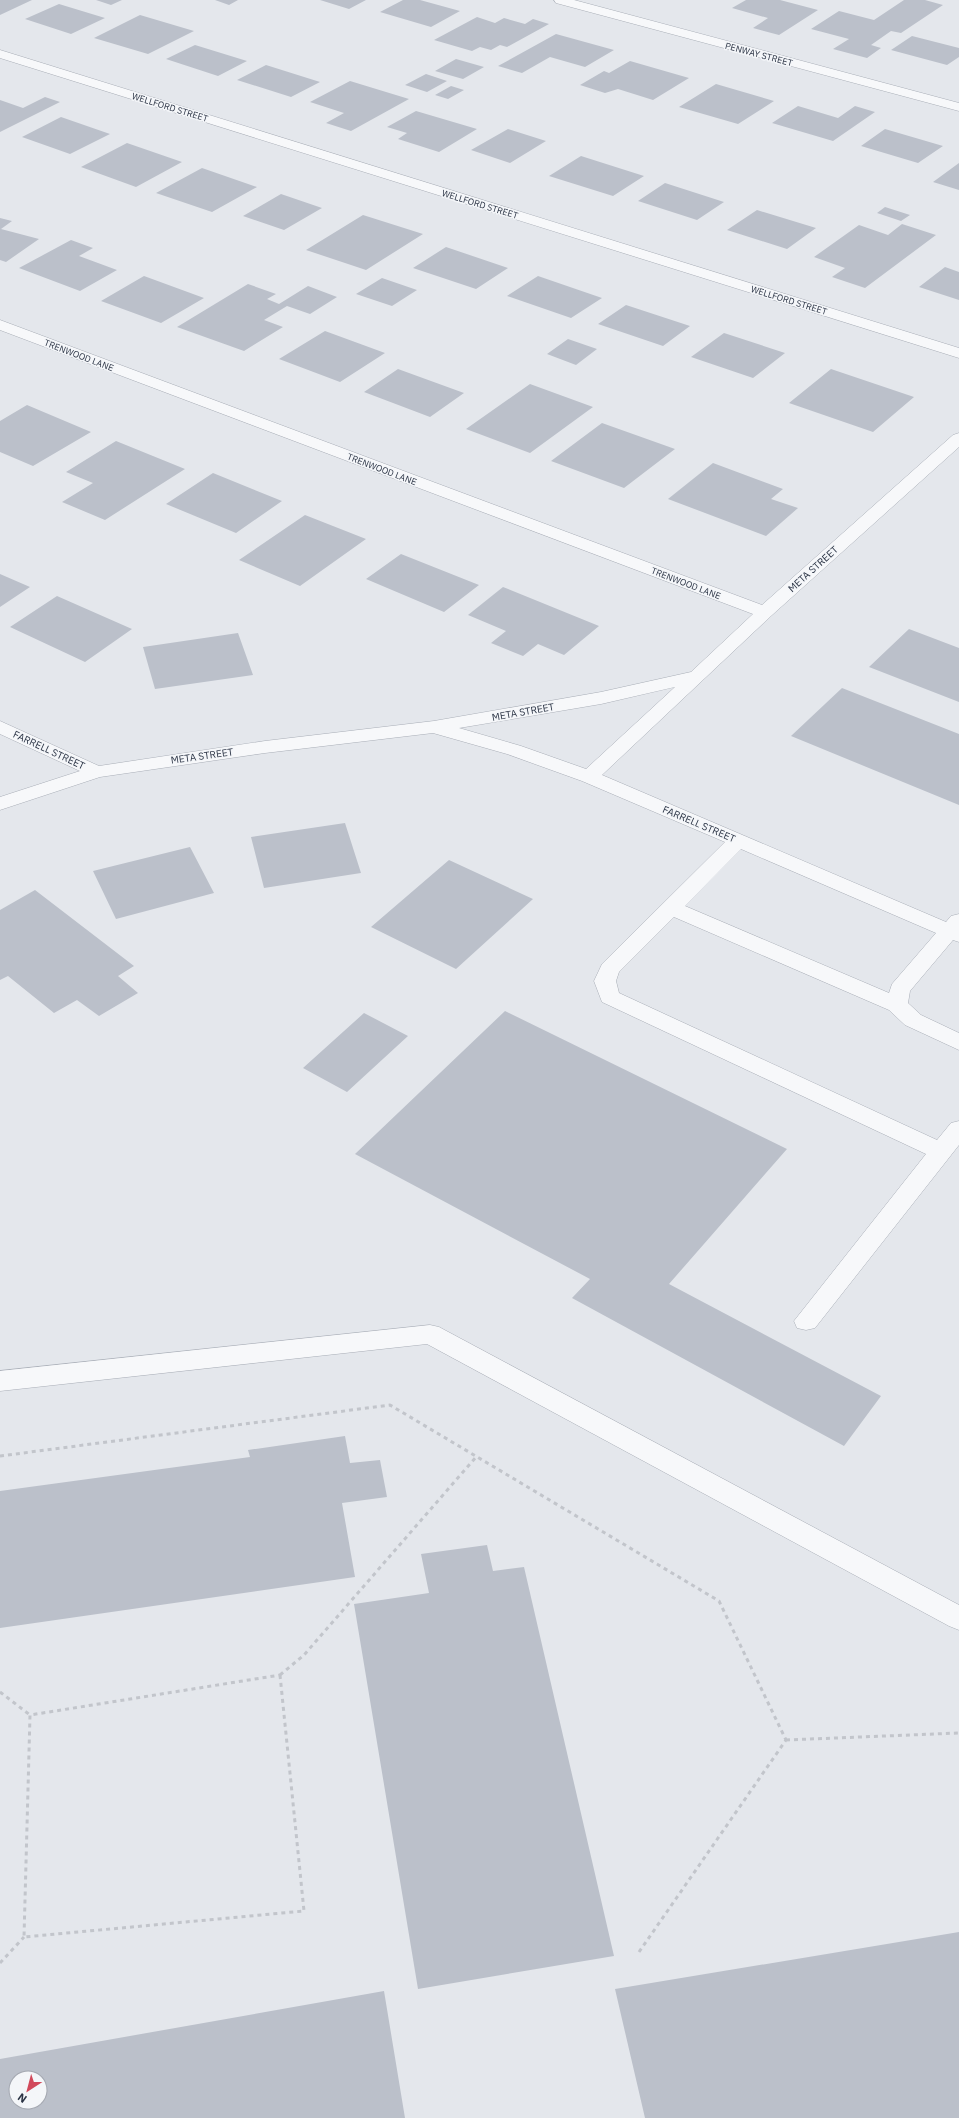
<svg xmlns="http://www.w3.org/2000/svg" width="959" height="2118" font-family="'IBM Plex Sans',sans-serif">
<rect width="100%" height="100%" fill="#e4e7ec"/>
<path fill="#bbc0ca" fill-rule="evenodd" d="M0,0H32L0,15Z
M96,0H122L111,5Z
M215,0H238L229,5Z
M320,0H366L349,9Z
M403,0H420L460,11L431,27L380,12Z
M746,0H780L818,10L779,35L753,28L768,18L732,8Z
M904,0H925L943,5L901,33L891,31L871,45L881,48L867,58L833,49L849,39L811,29L839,11L874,20Z
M59,4L105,18L71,34L25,19Z
M140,15L194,31L148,54L94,38Z
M477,17L495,23L504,18L525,24L533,19L549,24L507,47L500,45L491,50L480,47L472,51L434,40Z
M556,34L614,50L585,67L550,57L522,73L498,66Z
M912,36L959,48V57L947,65L891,50Z
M195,45L247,61L218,76L166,59Z
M456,59L484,67L463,79L435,71Z
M630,61L689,78L653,100L618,89L605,93L580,85L604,71L609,73Z
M266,65L320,82L291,97L237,80Z
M426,74L447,81L427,92L405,85Z
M350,81L409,99L351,131L326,123L344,113L310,102Z
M716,84L774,101L738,124L679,107Z
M451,86L464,90L448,99L435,95Z
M45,97L60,102L0,132V100L23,108Z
M798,106L838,118L855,106L875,112L833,141L772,123Z
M416,111L477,129L439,152L398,139L407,133L387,127Z
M61,117L110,134L70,154L22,137Z
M508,129L546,141L510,163L471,150Z
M885,129L943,146L918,163L861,146Z
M127,143L182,162L136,187L81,167Z
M581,156L644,176L613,196L549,176Z
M959,163V190L933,182Z
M202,168L257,187L212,212L156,193Z
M665,183L724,202L697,220L638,201Z
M281,194L322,208L284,230L243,216Z
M885,207L910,215L901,221L877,213Z
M757,210L816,228L787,249L727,230Z
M363,215L423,234L366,270L306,250Z
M0,218L12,221L1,229L39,239L6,262L0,260Z
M902,224L936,235L865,288L832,277L845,268L814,257L859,225L888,235Z
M71,240L93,248L79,256L117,270L80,291L19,268Z
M446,247L508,268L476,289L413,268Z
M945,267L959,272V300L919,287Z
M144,276L204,298L161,323L101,301Z
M538,276L602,298L571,318L507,296Z
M382,278L417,290L392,306L356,294Z
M248,284L276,294L267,299L279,304L308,286L337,297L310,314L287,306L264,320L283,327L244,351L177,327Z
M626,305L690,326L663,346L598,324Z
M325,331L385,353L340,382L279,359Z
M724,333L785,353L753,378L691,357Z
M568,339L597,349L576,365L547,354Z
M398,369L464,393L430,417L364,392Z
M831,369L914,397L873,432L789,403Z
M530,384L593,407L530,453L466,429Z
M27,405L91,432L33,466L0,452V421Z
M602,423L675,449L624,488L551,461Z
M116,441L185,469L105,520L62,502L93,483L66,472Z
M713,463L783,489L771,499L798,508L766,536L668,499Z
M213,473L282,501L236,533L166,504Z
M305,515L366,539L300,586L239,560Z
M401,554L479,585L444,612L366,579Z
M0,574L30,587L0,607Z
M503,587L599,626L564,655L538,644L523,656L491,643L506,631L468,615Z
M57,596L132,629L85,662L10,627Z
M909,629L959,648V702L869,667Z
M238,633L253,675L155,689L143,647Z
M842,688L959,734V805L791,736Z
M345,823L361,873L264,888L251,837Z
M190,847L214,893L116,919L93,871Z
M449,860L533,899L456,969L371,927Z
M35,890L134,966L118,976L138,993L99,1016L77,1000L54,1013L8,976L0,980V910Z
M505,1011L787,1149L669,1284L881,1396L844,1446L572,1298L590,1279L355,1154Z
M364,1013L408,1036L347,1092L303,1068Z
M345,1436L350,1463L380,1460L387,1497L342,1503L355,1577L0,1628V1491L250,1457L248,1450Z
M487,1545L493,1571L524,1567L614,1956L418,1989L354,1604L429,1593L421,1554Z
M959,1932V2118H645L615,1989Z
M384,1991L405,2118H0V2059ZM16,2078H40V2102H16Z"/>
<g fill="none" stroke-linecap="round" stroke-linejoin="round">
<g stroke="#a9aeb7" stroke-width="1">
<path id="minor" d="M554,0H574L959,103V111L556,3Z
M0,50L959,348V358L0,58Z
M0,320L762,605L953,435L959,433V447L771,616L602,775L946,922L951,916L959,914V942L953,940L910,991L908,1003L921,1015L959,1033V1050L905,1025L889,1010L674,917L619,972L616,981L619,993L937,1140L951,1123L959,1121V1145L815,1328L806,1330L797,1328L794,1321L926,1154L602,1002L594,981L602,964L725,842L582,781L507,754L433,733L265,753L100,777L0,810V797L80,771L0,734V721L99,766L265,741L434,721L601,692L691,672L753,614L0,330ZM675,687L586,769L521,746L459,728L601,704ZM741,849L936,933L892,984L889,993L685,906Z
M430,1325L439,1327L959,1605V1630L949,1626L427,1344L0,1391V1371Z"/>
</g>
<path stroke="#c2c5cb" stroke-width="3" stroke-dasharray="4 4" stroke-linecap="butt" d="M0,1456L390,1405L719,1601L786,1740
M280,1675L304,1911L24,1937L30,1715Z
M280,1675L304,1655L476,1457
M0,1692L30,1715
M786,1740L959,1733
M639,1952L786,1740
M0,1963L24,1937"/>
<use href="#minor" fill="#f7f8fa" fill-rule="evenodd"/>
</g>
<g text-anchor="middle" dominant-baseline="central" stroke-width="3" stroke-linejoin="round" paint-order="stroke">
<g font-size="9" fill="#2b3445" stroke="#f4f6f9">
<text transform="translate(759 54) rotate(15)">PENWAY STREET</text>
<text transform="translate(170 107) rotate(17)">WELLFORD STREET</text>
<text transform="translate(480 204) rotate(17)">WELLFORD STREET</text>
<text transform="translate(789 300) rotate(17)">WELLFORD STREET</text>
<text transform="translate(79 355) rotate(21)">TRENWOOD LANE</text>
<text transform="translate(382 469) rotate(21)">TRENWOOD LANE</text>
<text transform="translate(686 583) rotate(21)">TRENWOOD LANE</text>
</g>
<g font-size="10" fill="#2b3445" stroke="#f4f6f9">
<text transform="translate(813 569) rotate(-42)">META STREET</text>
<text transform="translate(523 712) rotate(-10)">META STREET</text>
<text transform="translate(49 750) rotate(25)">FARRELL STREET</text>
<text transform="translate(202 756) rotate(-8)">META STREET</text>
<text transform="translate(699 824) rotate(23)">FARRELL STREET</text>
</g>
</g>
<g transform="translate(28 2090) rotate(216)"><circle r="19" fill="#f4f6f9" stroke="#a4a8b1"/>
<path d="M0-3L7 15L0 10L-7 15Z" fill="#d1495b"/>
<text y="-6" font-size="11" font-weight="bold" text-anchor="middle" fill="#2b3445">N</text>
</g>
</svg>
